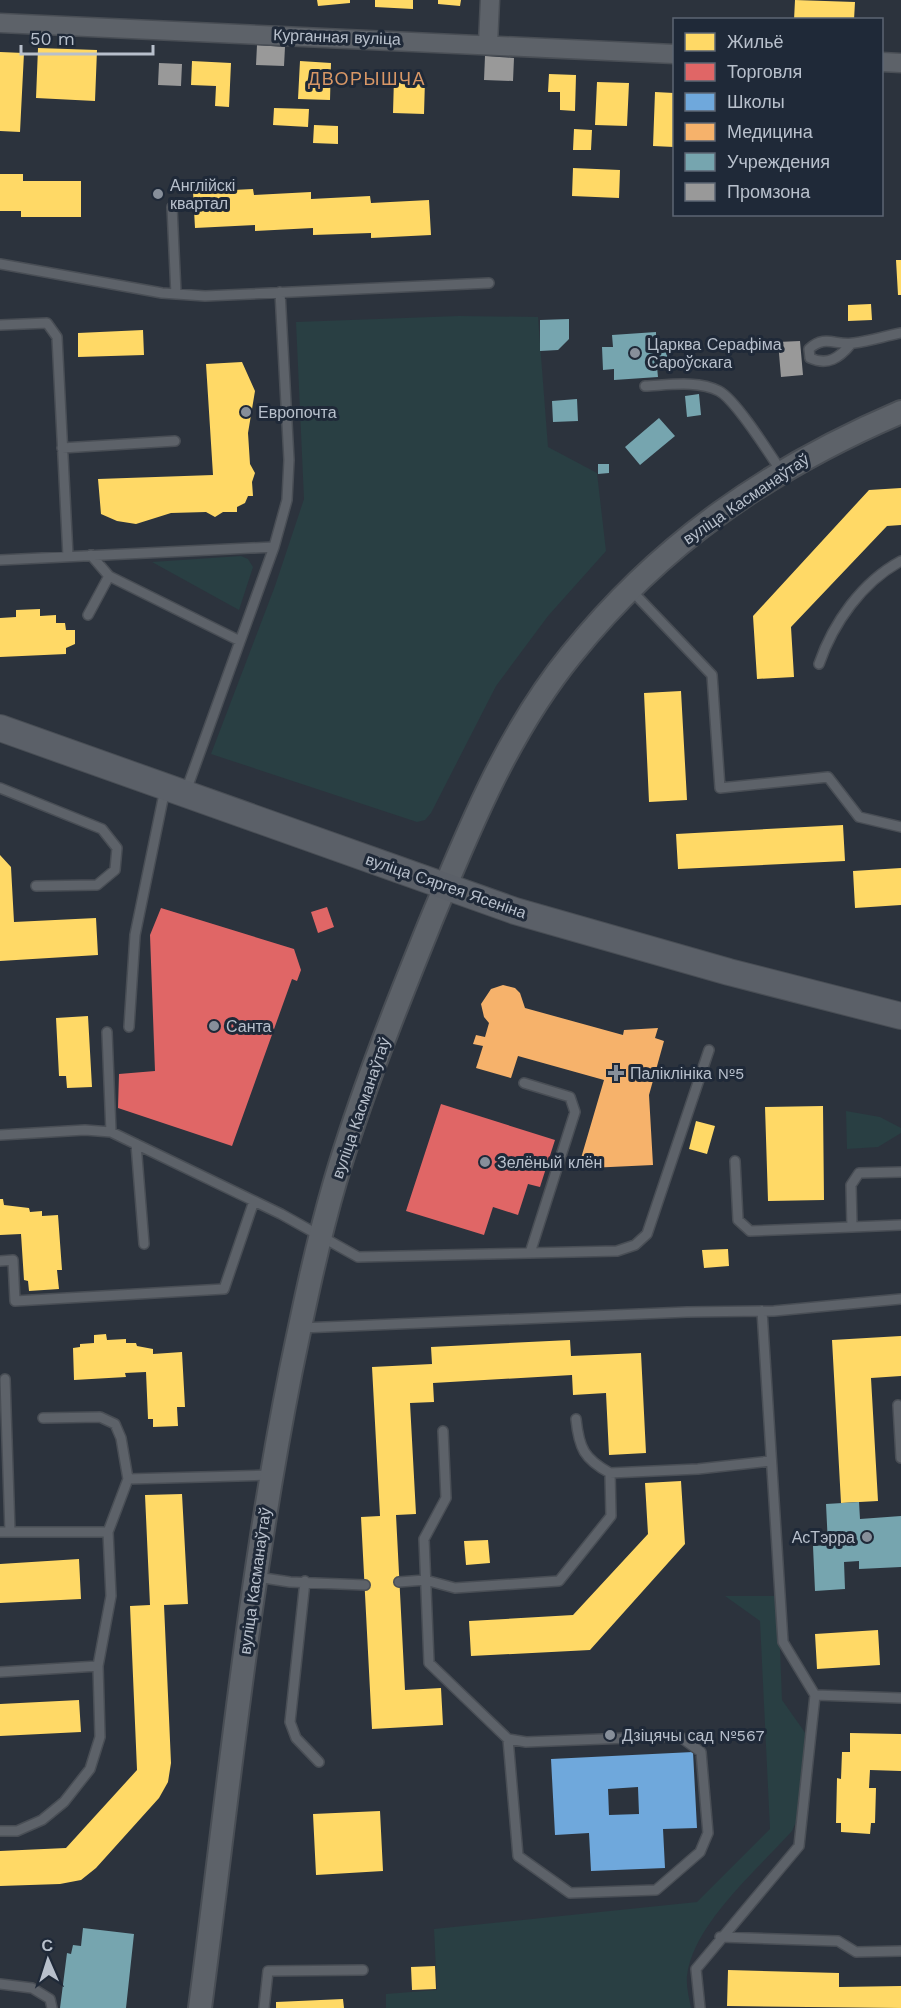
<svg xmlns="http://www.w3.org/2000/svg" width="901" height="2008" font-family="'Work Sans',sans-serif">
<rect width="100%" height="100%" fill="#2c333d"/>
<path fill="#293f43" d="M459,316L538,317L548,447L597,473L606,551L548,616L496,686L431,813L425,820L417,822L211,754L275,586L304,499L296,322Z
M241,556L248,559L253,567L239,610L152,562Z
M846,1111L880,1117L901,1128V1133L878,1147L847,1149Z
M725,1596H778L782,1700L806,1734L797,1820L792,1831C758,1869 693,1924 687,1976C686,1986 689,1998 691,2008H386V1994L437,1990L434,1929L697,1902L770,1829L760,1621Z"/>
<path fill="#ffd966" d="M317,0H350V3L318,6Z
M375,0H413V9L375,7Z
M438,0H461L460,6L438,4Z
M795,0L855,2L854,20H794Z
M38,48L97,50L95,101L36,98Z
M0,52L24,53L20,132L0,131Z
M192,61L231,63L229,107L215,106L216,86L191,85Z
M300,61L331,63L330,100L298,99Z
M549,74L576,75L575,111L560,110V92H548Z
M394,78L425,80L424,114L393,113Z
M597,82L629,83L627,126L595,125Z
M655,92L674,93V147L653,146Z
M274,108L309,109L308,127L273,125Z
M314,125L338,126V144L313,143Z
M574,129L592,130L591,150H573Z
M573,168L620,170L619,198L572,196Z
M0,174H23V181H81V217H21V211H0Z
M253,189L254,195L311,192V199L370,196L371,203L429,200L431,235L371,238V233L313,235V228L255,231V225L195,228L193,192Z
M896,260H901V295H898Z
M871,304L872,320L848,321V305Z
M143,330L144,355L78,357V333Z
M242,362L255,391L248,433L250,464L255,473L252,482L253,496H248L245,503L237,507V512H223L215,517L206,512L171,513L136,524L117,521L101,514L98,479L213,475L206,364Z
M901,488V525L887,526L791,627L794,677L757,679L753,616L869,490Z
M40,609V616L56,615V623H65L66,630H75V644L66,648V654L0,657V618L16,617V610Z
M681,691L687,800L649,802L644,693Z
M843,825L845,861L678,869L676,834Z
M0,855L11,867L14,922L96,918L98,955L0,961Z
M901,868V905L855,908L853,871Z
M88,1016L92,1087L67,1088L66,1076H59L56,1018Z
M823,1106L824,1200L768,1201L765,1107Z
M696,1121L715,1126L707,1154L689,1149Z
M0,1199H3L4,1205L29,1208L30,1212L42,1211V1216L58,1215L62,1270H57L59,1289L29,1291L28,1281L24,1280L21,1234L0,1235Z
M728,1249L729,1266L704,1268L702,1250Z
M106,1334L107,1340L126,1339V1343H136L137,1346L153,1349V1354L182,1352L185,1407H177L178,1426L153,1427V1419H148L146,1372L125,1373L126,1377L74,1380L73,1348L80,1347V1344L94,1343V1335Z
M901,1336V1376L871,1378L878,1501L841,1503L832,1340Z
M570,1340L571,1356L641,1353L646,1453L609,1455L606,1393L573,1395L572,1375L433,1383L434,1402L410,1403L416,1514L396,1515L405,1690L441,1688L443,1725L372,1729L361,1517L380,1516L372,1367L432,1364L431,1347Z
M681,1481L685,1544L590,1650L471,1656L469,1621L573,1615L648,1534L645,1483Z
M182,1494L188,1604L164,1605L171,1763L168,1782L159,1798L96,1868L81,1880L60,1884L0,1886V1851L66,1848L137,1770L130,1606L150,1605L145,1495Z
M488,1540L490,1563L466,1565L464,1541Z
M79,1559L81,1599L0,1603V1564Z
M878,1630L880,1665L817,1669L815,1634Z
M79,1700L81,1732L0,1736V1704Z
M850,1733L901,1734V1771L870,1770L869,1788H876L875,1823H871L870,1834L841,1832V1823H836L837,1778L841,1779L842,1752H850Z
M380,1811L383,1871L316,1875L313,1814Z
M435,1966L436,1989L412,1990L411,1967Z
M728,1970L839,1973V1987L901,1986V2008L727,2006Z
M343,1999L344,2008H276V2002Z"/>
<path fill="#e06666" d="M327,907L334,927L318,933L311,912Z
M161,908L294,949L301,970L297,981L292,979L232,1146L118,1108L119,1074L155,1071L150,935Z
M441,1104L555,1140L540,1187L528,1184L518,1215L493,1207L484,1235L406,1211Z"/>
<path fill="#6fa8dc" fill-rule="evenodd" d="M693,1752L697,1828L663,1829L665,1868L591,1871L589,1833L555,1835L551,1759ZM638,1787L639,1814L609,1815L608,1789Z"/>
<path fill="#f6b26b" d="M503,985L515,988L520,993L525,1008L623,1035L624,1030L658,1028L655,1038L664,1041L649,1095L653,1165L589,1168L579,1165L604,1080L518,1056L511,1078L476,1068L483,1046L473,1044L476,1035L485,1037L489,1023L484,1017L481,1004L491,989Z"/>
<path fill="#76a5af" d="M569,319V339L558,350L540,351V320Z
M656,332V343L666,342L668,366L657,367L658,377L614,380V369L603,370L602,347H613L612,335Z
M699,394L701,415L687,417L685,396Z
M577,399L578,421L553,422L552,401Z
M659,418L675,436L640,465L625,447Z
M598,464H609V473L598,474Z
M859,1502L860,1519L901,1516V1567L859,1569V1561L844,1562L845,1589L815,1591L813,1546L828,1545L826,1504Z
M83,1928L134,1934L126,2008H60L67,1953L71,1954L73,1945L81,1946Z"/>
<path fill="#999" d="M257,45L285,47L284,66L256,65Z
M485,56L514,58L513,81L484,80Z
M159,63L182,64L181,86L158,85Z
M800,341L803,375L781,377L778,342Z"/>
<g fill="none" stroke-linecap="round" stroke-linejoin="round">
<g stroke="#494e55" stroke-width="12">
<path id="service" d="M172,207L176,294
M0,264L162,293L205,296L489,283
M0,325L47,323L57,337L68,556
M851,344C839,358 828,366 810,358L809,349C825,334 836,346 854,343C870,341 885,336 901,333
M645,386C668,385 698,380 719,391C736,400 769,453 781,471
M62,448L175,441
M0,560L274,547
M109,576L240,641
M631,590L712,675L720,788L828,777L859,817L901,827
M88,615L109,576L91,555
M819,664C833,623 862,582 901,561
M0,788L102,829L117,848L115,870L97,885L36,886
M186,791L274,547L287,500L289,460L280,292
M129,1027L135,935L165,789
M107,1032L111,1132
M524,1083L570,1097L575,1112L530,1253
M0,1135L85,1130L111,1132L281,1214L358,1257L617,1251L635,1245L647,1234L709,1050
M136,1144L144,1244
M735,1161L738,1220L750,1231L852,1227
M901,1172L859,1173L851,1185L852,1227L901,1225
M0,1261L13,1260L15,1301L224,1289L254,1201
M301,1328L687,1312L774,1311L901,1299
M5,1379L10,1532
M898,1405L901,1458
M576,1419C579,1448 584,1459 610,1473
M443,1431L446,1498L424,1539L429,1663L508,1739L526,1742L679,1736L701,1752L708,1833L700,1852L656,1890L570,1893L518,1856L508,1739
M128,1479L270,1475
M0,1532H108
M257,1577L290,1582L365,1585
M305,1581L290,1722L296,1738L319,1762
M399,1582L425,1580L455,1588L559,1581L611,1516L610,1473L698,1469L770,1461
M0,1672L98,1666
M815,1695L901,1698
M0,1831H17L42,1820L64,1802L90,1769L100,1737L98,1666L111,1596L108,1532L128,1479L121,1438L115,1424L100,1417L43,1418
M720,1937L838,1941L856,1952L901,1951
M0,1984L32,1988L50,1999L52,2008
M264,2008L268,1971L363,1970
M700,2008L696,1969L799,1846L815,1695L783,1642L762,1311"/>
</g>
<g stroke="#494e55" stroke-width="21">
<path id="minor" d="M0,23L674,54
M488,44L490,0
M882,62L901,63"/>
</g>
<g stroke="#494e55" stroke-width="26">
<path id="tertiary" d="M200,2008C228,1795 249,1581 291,1370C304,1307 317,1244 335,1182C361,1094 396,1007 430,923C469,829 507,734 571,655C661,543 770,468 901,412"/>
</g>
<g stroke="#494e55" stroke-width="28">
<path id="secondary" d="M0,728L515,911L729,972L901,1016"/>
</g>
<use href="#service" stroke="#5d6269" stroke-width="9"/>
<use href="#minor" stroke="#5d6269" stroke-width="18"/>
<use href="#tertiary" stroke="#5d6269" stroke-width="22"/>
<use href="#secondary" stroke="#5b6068" stroke-width="26"/>
</g>
<g fill="#878f9a" stroke="#1f2938" stroke-width="2">
<circle cx="158" cy="194" r="6"/>
<circle cx="635" cy="353" r="6"/>
<circle cx="246" cy="412" r="6"/>
<circle cx="214" cy="1026" r="6"/>
<path d="M613 1064h6v6h6v6h-6v6h-6v-6h-6v-6h6z"/>
<circle cx="485" cy="1162" r="6"/>
<circle cx="867" cy="1537" r="6"/>
<circle cx="610" cy="1735" r="6"/>
</g>
<g text-anchor="middle" dominant-baseline="central" stroke-width="6" stroke-linejoin="round" paint-order="stroke">
<g font-size="16" fill="#b8c0cc" stroke="#1f2938">
<text transform="translate(337 37) rotate(2)">Курганная вуліца</text>
<text transform="translate(746 499) rotate(-34)">вуліца Касманаўтаў</text>
<text transform="translate(446 886) rotate(19)">вуліца Сяргея Ясеніна</text>
<text transform="translate(361 1108) rotate(-71)">вуліца Касманаўтаў</text>
<text transform="translate(255 1581) rotate(-82)">вуліца Касманаўтаў</text>
</g>
<g font-size="16" fill="#b8c0cc" stroke="#1f2938" text-anchor="start">
<text x="170" y="185">Англійскі<tspan x="170" dy="18">квартал</tspan></text>
<text x="647" y="344">Царква Серафіма<tspan x="647" dy="18">Сароўскага</tspan></text>
<text x="258" y="412">Европочта</text>
<text x="226" y="1026">Санта</text>
<text x="630" y="1073">Паліклініка №5</text>
<text x="497" y="1162">Зелёный клён</text>
<text x="855" y="1537" text-anchor="end">АсТэрра</text>
<text x="622" y="1735">Дзіцячы сад №567</text>
</g>
<g font-size="18" letter-spacing="1.5" fill="#d89766" stroke="#1f2938">
<text x="367" y="78">ДВОРЫШЧА</text>
</g>
</g>
<rect x="673" y="18" width="210" height="198" fill="#1f2938" stroke="#5c6573" stroke-width="1.5"/>
<rect x="685" y="33" width="30" height="18" fill="#ffd966" stroke="#5c6573" stroke-width="1.5"/>
<text x="727" y="48" font-size="18" fill="#b8c0cc">Жильё</text>
<rect x="685" y="63" width="30" height="18" fill="#e06666" stroke="#5c6573" stroke-width="1.5"/>
<text x="727" y="78" font-size="18" fill="#b8c0cc">Торговля</text>
<rect x="685" y="93" width="30" height="18" fill="#6fa8dc" stroke="#5c6573" stroke-width="1.5"/>
<text x="727" y="108" font-size="18" fill="#b8c0cc">Школы</text>
<rect x="685" y="123" width="30" height="18" fill="#f6b26b" stroke="#5c6573" stroke-width="1.5"/>
<text x="727" y="138" font-size="18" fill="#b8c0cc">Медицина</text>
<rect x="685" y="153" width="30" height="18" fill="#76a5af" stroke="#5c6573" stroke-width="1.5"/>
<text x="727" y="168" font-size="18" fill="#b8c0cc">Учреждения</text>
<rect x="685" y="183" width="30" height="18" fill="#999999" stroke="#5c6573" stroke-width="1.5"/>
<text x="727" y="198" font-size="18" fill="#b8c0cc">Промзона</text>
<g transform="translate(48 1960) rotate(357)" stroke="#1f2938" stroke-width="4.5" paint-order="stroke">
<path d="M0-4.5L10 22L0 15L-10 22Z" fill="#b8c0cc"/>
<text y="-9" font-size="16" font-weight="bold" text-anchor="middle" fill="#b8c0cc">С</text>
</g>
<path d="M21 45v9h132v-9" fill="none" stroke="#b8c0cc" stroke-width="3"/>
<text x="30" y="45" font-size="18" fill="#b8c0cc" stroke="#1f2938" stroke-width="4.5" paint-order="stroke">50 m</text>
</svg>
